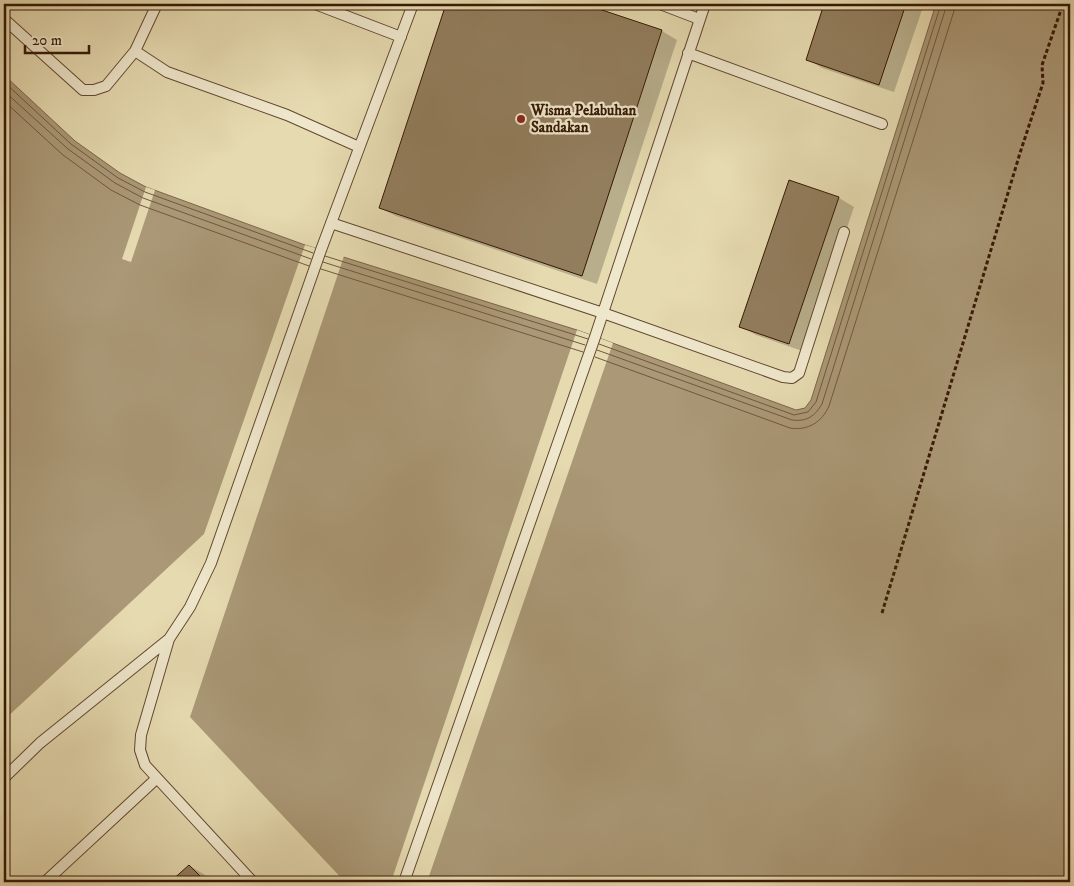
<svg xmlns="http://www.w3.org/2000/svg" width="1074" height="886" font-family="'IM FELL DW Pica',serif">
<rect width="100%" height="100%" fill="#e6dab0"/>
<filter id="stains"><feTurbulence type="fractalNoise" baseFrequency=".004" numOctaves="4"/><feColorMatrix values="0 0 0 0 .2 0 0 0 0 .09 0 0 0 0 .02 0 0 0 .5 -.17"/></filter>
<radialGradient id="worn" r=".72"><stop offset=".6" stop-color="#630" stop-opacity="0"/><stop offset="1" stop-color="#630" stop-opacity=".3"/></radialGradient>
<path fill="#aa9876" stroke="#7c6548" d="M936,4H1070V882H4V75L75,141L120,173L146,187L305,245L577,330L796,410L805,408L811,400Z"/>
<path fill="#e6dab0" d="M146,187L155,190L131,262L122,259Z
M305,245L344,256L190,717L345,882H4V720L204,534Z
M577,330L613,343L427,882H391Z"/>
<path fill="#0003" d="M447,4H580L662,31L677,40L597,284L396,216L380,208Z
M826,4H924L894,92L822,68L807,59Z
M790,182L839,198L854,207L805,352L756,335L740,326Z
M190,866L205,875L212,882H172Z"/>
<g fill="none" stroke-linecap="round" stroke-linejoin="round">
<path stroke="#70583d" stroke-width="1" d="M4,82L71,144L118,178L145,192L313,253
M4,91L68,149L115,183L143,198L311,259
M4,101L63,155L111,190L140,205L309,266
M325,256L588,339
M323,262L585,345
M321,269L583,352
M599,344L794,415L808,412L816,402L941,4
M597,350L792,420C807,422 815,416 822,404L947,4
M595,357L790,428C808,431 822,422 829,406L954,11L955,4"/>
</g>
<path fill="#927d5d" stroke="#361804" d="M446,4H584L662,30L582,276L379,208Z
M824,4H906L879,85L806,60Z
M789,180L839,197L789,344L739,327Z
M189,865L206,882H170Z"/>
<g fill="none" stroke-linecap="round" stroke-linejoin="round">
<g stroke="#62482f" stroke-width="12">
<path id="lane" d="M315,4L401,37
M660,4L699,19
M4,19L83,90H94L106,86L135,51L157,4
M135,51L167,72L287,115L359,147
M688,53L882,124
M331,223L603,313L783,377L792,378L799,373L844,232
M4,778L40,743L169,639
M45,882L156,779
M253,882L145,765L140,750L141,735L169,639L190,607L211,563L321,250L413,4
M404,882L595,337L705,4"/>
</g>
<path stroke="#361804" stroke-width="3" stroke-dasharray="4 2.5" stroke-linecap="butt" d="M882,613L1020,153L1043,83L1042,65L1063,4"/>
<use href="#lane" stroke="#efe7cc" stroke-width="10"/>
</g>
<circle fill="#8f2418" stroke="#efe7cc" stroke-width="2" cx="521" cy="119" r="5"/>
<g text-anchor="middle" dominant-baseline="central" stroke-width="4.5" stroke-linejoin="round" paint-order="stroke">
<g font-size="15" font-weight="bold" fill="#361804" stroke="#efe7cc" text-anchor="start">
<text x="531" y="110">Wisma Pelabuhan<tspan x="531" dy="17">Sandakan</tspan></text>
</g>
</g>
<rect width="1074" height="886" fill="none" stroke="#e6dab0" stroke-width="20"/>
<rect x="5" y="5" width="1064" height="876" fill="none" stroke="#361804" stroke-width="2.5"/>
<rect x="10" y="10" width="1054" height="866" fill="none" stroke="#361804"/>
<path d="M25 45v8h64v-8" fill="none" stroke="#361804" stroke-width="2.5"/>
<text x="32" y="45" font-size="15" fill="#361804" stroke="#efe7cc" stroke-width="4" paint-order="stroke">20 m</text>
<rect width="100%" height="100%" filter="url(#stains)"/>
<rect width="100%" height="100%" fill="url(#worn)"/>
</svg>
